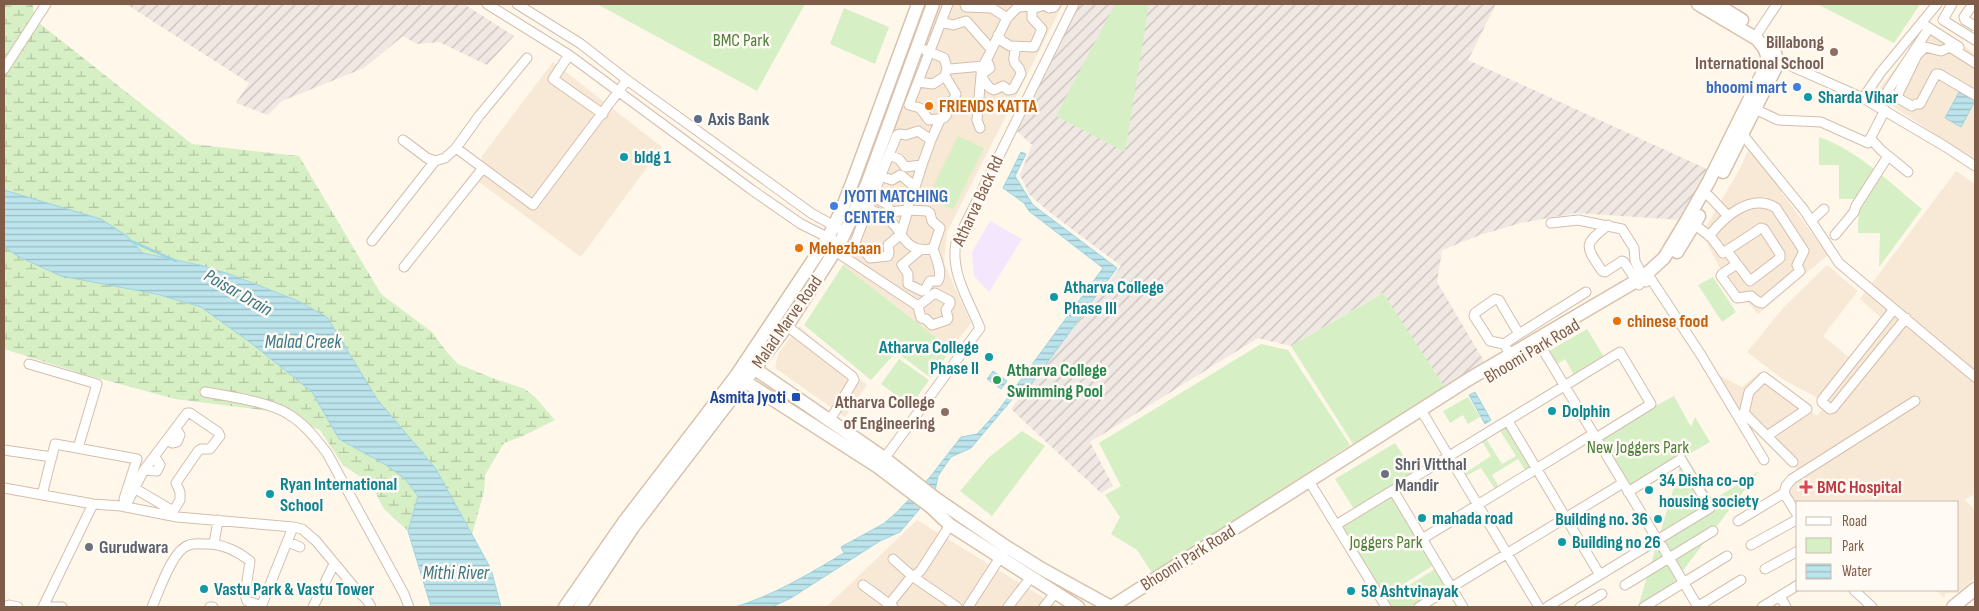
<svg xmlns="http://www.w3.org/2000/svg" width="1979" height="611" font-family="'Sofia Sans Condensed',sans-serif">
<defs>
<pattern id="industrial-furrows" width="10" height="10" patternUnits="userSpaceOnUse" patternTransform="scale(1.25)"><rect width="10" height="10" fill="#f0e9e3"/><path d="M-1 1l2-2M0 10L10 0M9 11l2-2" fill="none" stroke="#c8c0ba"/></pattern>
<pattern id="wetland-marsh" width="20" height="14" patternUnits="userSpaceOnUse" patternTransform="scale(1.25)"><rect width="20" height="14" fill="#d6efc5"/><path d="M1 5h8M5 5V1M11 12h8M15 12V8" fill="none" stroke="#b3c5a2"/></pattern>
<pattern id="water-rules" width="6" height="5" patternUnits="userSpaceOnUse" patternTransform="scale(1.25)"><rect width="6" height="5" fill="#bbe4ec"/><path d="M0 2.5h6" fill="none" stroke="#9dbcc1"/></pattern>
</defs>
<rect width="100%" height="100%" fill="#fff7ea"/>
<path fill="#f8e9d7" d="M940,4H1063L947,232L944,263L971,323L951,349L843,265Z
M1929,25L1975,53V161L1875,94Z
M553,62L662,147L581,257L479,182L482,156Z
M1749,148L1781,189L1782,193L1828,255L1758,314L1723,274L1702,234L1739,170Z
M1956,171L1975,184V494L1965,500L1975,510V578L1960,593H1946L1944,598L1936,590H1958V502H1798V509L1781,483L1798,470L1741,414L1715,373L1742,387L1760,372L1817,416L1888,324L1860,299Z
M1827,265L1858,291L1823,336L1856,363L1827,400L1816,397L1784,380L1747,352L1784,307Z
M799,326L867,385L845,417L775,368L778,354Z
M917,520L1059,607H826Z"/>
<path fill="url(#industrial-furrows)" d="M126,4H464L514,36L487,65L439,42L417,44L403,36L364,68L282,101L268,115L236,103L249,83Z
M1080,4H1496L1468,60L1709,170L1682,220L1576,213L1521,223L1480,235L1442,250L1437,282L1485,363L1445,388L1382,293L1291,346L1258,338L1090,442L1113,486L1101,493L1011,409L1121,266L1048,211L1029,194L1020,175L1032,145L1016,130Z"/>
<path fill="#f4e6fc" d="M990,221L1022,239L989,292L974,276L972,252Z"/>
<path fill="#d6efc5" d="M597,4H805L757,91Z
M1115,4H1149L1125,152L1056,116Z
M1817,4H1916L1919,6L1894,43Z
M844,8L889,27L875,64L830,44Z
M958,136L984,148L953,210L928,197Z
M1819,137C1859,151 1890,183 1922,209L1879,267L1880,233H1858L1859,199H1839V165H1819Z
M843,265L951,349L931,378L896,352L871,380L804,325Z
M1713,277L1736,312L1722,322L1698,285Z
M1383,293L1445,388L1353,444L1291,346Z
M1587,329L1604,357L1574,375L1565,359L1556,365L1549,351Z
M1261,344L1288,350L1350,445L1153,574L1137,550L1111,534L1120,517L1105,495L1121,486L1099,443Z
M899,359L929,380L911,406L881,384Z
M1674,396L1691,427L1695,417L1710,442L1686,456L1713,500L1759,471L1655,607H1638L1685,450L1629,486L1596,438Z
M1468,397L1480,417L1468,424L1463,415L1450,423L1443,411Z
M1506,425L1532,468L1526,472L1518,459L1492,475L1499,487L1495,489L1481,468L1466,476L1465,473L1491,456L1481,440L1485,437L1502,464L1516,456L1499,429Z
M1022,431L1045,446L992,516L960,491L988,458Z
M1395,443L1415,473L1354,509L1335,479Z
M1394,492L1437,563L1383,597L1338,527Z
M1435,569L1445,586L1412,607H1392L1387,599Z"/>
<path fill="url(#wetland-marsh)" d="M4,4H33L34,19L192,144L299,156L381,294L432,332L446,351L458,364L495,379L525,389L535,397L555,420L523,436L504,443L485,475L484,492L472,535L436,469L377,399L327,317L296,300L232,275L204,266L143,253L127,236L4,190Z
M4,246L17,256L201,307L251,343L312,392L339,439L386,465L405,479L418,496L408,531L384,509L371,484L343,465L320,430L277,412L175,399L83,374L4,349Z"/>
<path fill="url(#water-rules)" stroke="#9fd5df" d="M1959,92L1975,101L1961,127L1945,118Z
M1021,152L1026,154L1015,176L1033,205L1117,268L1027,390H1020L971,448L951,457L938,476L935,491L900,532L880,541L791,598L772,607H735C774,595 809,574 844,553L841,547L883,524L896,513L930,477L961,437L977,434L997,412L1103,268L1029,211L1024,203L1003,188Z
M4,190L101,219L127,236L143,253L204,266L232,275L296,300L327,317L377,399L436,469L491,569L501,607H431L408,531L418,496L405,479L386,465L339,439L312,392L251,343L201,307L156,294L61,276L17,256L4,246Z
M993,371L1007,381L1001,389L987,379Z
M1475,392L1491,420L1485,424L1469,395Z"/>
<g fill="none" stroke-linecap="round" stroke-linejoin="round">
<path stroke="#9fd5df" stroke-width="2.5" d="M131,241L176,261"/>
<g stroke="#d4bead" stroke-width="11">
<path id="street" d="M487,4L569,55L752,190L801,224L833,240
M517,4L581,44L627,80L811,213L838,228
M965,4L966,7L992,8L1007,18
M1031,4L1035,8L1044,5L1049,8L1054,7L1056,4
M1952,4L1943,20L1975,40
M1973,4L1964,17L1965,20L1975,26
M941,22L953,25L966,21L968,23L991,49
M1926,26L1959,47
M998,35L1002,41L1010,46L1034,47L1042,29L1032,18V6L1019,7
M1755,37L1777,4
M1016,47C1010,70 1018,59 1021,74L1013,89L1008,90L1003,86L994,90C988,88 981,78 981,71L1007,18L1021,4
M925,50L944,58L947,68L950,69L983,66
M569,55L553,79L603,114
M1773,58L1863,98L1946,147L1975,166
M947,68L945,76L956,94L954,99L946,106L947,114L944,118L929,120L920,108L909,105L948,4
M4,69L46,4
M918,82L933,84L945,76
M1898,94L1917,55L1925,47L1941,51L1950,47L1975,63
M1863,98L1881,72L1937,4
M1916,104H1920L1936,74H1939L1975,95
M1912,106L1887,92L1929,28
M1755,109L1778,120L1821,122L1868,143
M980,128L977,120L981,75L990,68L988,63L985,62
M1739,130L1804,210L1839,263L1975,377
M1870,138L1881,150L1908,172
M403,140L427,158L435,161L445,158L456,148L533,205L627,80
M1869,141L1885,110
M456,148L479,116L527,58
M889,155L899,159L905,167L922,165L931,140L941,118
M881,176L892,180L900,175L902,176L915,187
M1703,192L1710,197L1728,216
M874,195L877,199L887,204L890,212L908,210L909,197L913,193L922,165
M857,206C867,209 879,211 887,218C906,233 902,253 933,249L940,228L932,221L930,213L927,211L908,210L901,234L888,245L889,253L888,256L870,258L864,250L854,245C868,209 882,172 897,135L900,134L906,135L918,131L931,140
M1811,221L1824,209
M1691,222L1711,237L1723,253L1761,228L1764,229L1780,254V258L1750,281L1727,251
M1551,223L1578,220L1622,229L1634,248L1635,261L1646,282
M1608,225C1584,245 1584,244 1602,271L1605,272L1622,261L1624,262L1639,285
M1835,235L1854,212L1856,206L1888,156
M1709,236C1724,217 1751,192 1776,208L1804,251L1797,265L1800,271L1762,303L1758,302L1751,296L1737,298L1721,276L1722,274L1737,264
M372,241L435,161
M920,250L902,265L908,274V284L922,291L925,290L930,281H938C943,272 936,258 933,249
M835,251L918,306L921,318L926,319L932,325L947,320L948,318L946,310L950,304V301L935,293L918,306
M404,267L483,168
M1647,273L1701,355L1764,460
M1894,309L1822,400V402L1830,409L1833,408L1906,318
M787,326L852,376L854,380L830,420
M1519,334L1586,292
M1537,340L1657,539
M1504,344L1519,334L1499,300L1495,299L1475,313L1474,316L1490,341L1504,344L1515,362
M29,364L97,384L78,448
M205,392C228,396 269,402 288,414C304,423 316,439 327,453L404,594L409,607
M1421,410L1539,607
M1508,421L1600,575
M1767,436L1807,409L1764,377L1749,392L1744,413L1793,462
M167,440L172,443L177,442L180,435L176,429
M4,450L52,457
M881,463L980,328C969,301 950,272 956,243L1074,4
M144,470L157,471L160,465L155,457
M1309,481L1386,607
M4,488L93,504L121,506L177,517L293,527L261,607
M134,488L173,511
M1393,490L1463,607
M42,495L55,444L137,459L124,499
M125,507L144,470L187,413H190L218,432L220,436L210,449H201L198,451L176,483L180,492V500L171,515
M1798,516L1784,493L1786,486L1792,479L1915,401
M1738,521L1784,493
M1336,525L1620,352L1651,404L1596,438
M293,527L302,529L316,541L355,588L367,600L371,607
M1422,539L1593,434
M288,542L300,547
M214,544L218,520
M1751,545L1798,519
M1662,546L1698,607
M893,559L912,576L957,607
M1765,569L1798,551
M863,585L893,607
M1625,585L1713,531
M1854,590L1872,607
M1780,596L1786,607
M5,607L9,605L18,607
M43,607L93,504
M51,607H62
M152,607C159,592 172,550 189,545C194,543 202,544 208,544C223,544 239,552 250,561L245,595L247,601L262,606
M210,607H213
M313,607L334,564
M887,607L912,576L916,575L921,570L950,525
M968,607L1003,553
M1008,607L1031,577
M1044,607L1055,593
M1419,607L1623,483
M1547,607L1710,508L1681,459L1628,492
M1580,607L1602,594
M1644,607L1727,556
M1697,607L1741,580
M1762,607L1798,585"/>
</g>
<g stroke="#d9c1ac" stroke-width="15">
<path id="secondary" d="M1716,4L1742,20
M1723,172L1776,67C1778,57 1775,50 1769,42
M1677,252L1699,216
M745,362L884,458L935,498L1002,544L1042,569L1111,607L1469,379L1643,277L1664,258L1687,220L1709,181L1767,64V55L1764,48L1757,39L1698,4
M738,377L878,467L931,507L950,525L1078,607
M565,607L624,522L736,376L828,238L842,209L854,178L918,4
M580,607L633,527L787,326L840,243L867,184L933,4
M1953,607L1975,589"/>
</g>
<use href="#street" stroke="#fff" stroke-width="9"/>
<use href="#secondary" stroke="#fff" stroke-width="12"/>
</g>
<g fill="#8d6e63" stroke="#fffaf3" stroke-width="2">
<circle cx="1834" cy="52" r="5"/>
<circle cx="945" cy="412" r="5"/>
</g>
<g fill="#3f7fe0" stroke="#fffaf3" stroke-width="2">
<circle cx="1797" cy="87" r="5"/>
<circle cx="834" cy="206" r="5"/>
</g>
<g fill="#0f9aa8" stroke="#fffaf3" stroke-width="2">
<circle cx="1808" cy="97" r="5"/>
<circle cx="624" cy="157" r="5"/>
<circle cx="1054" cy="297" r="5"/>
<circle cx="989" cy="357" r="5"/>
<circle cx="1552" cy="411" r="5"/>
<circle cx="1649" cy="490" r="5"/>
<circle cx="270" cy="494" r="5"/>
<circle cx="1422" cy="518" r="5"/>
<circle cx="1658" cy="519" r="5"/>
<circle cx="1562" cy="542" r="5"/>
<circle cx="204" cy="589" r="5"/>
<circle cx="1351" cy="591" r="5"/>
</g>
<g fill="#e8710a" stroke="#fffaf3" stroke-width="2">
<circle cx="929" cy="106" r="5"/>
<circle cx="799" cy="248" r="5"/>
<circle cx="1617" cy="321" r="5"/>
</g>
<circle fill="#5c6f8a" stroke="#fffaf3" stroke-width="2" cx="698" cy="119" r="5"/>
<circle fill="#2e9e5b" stroke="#fffaf3" stroke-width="2" cx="997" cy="380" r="5"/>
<rect fill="#1a4fb4" stroke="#fffaf3" stroke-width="2" x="791" y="392" width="10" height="10" rx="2.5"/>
<g fill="#6b7280" stroke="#fffaf3" stroke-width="2">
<circle cx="1385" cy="474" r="5"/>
<circle cx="89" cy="547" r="5"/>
</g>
<path fill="#e0444e" stroke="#fffaf3" stroke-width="2" d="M1803.5 479.5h5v5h5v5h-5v5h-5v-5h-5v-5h5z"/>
<g text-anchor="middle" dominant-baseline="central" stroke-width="5" stroke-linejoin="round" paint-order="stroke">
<g font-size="18" fill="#4f7f3c" stroke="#fffaf3">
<text x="741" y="40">BMC Park</text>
<text x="1638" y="447">New Joggers Park</text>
<text x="1386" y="542">Joggers Park</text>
</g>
<g font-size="18" font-weight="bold" fill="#785e54" stroke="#fffaf3" text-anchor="end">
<text x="1824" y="42">Billabong<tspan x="1824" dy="21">International School</tspan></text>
<text x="935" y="402">Atharva College<tspan x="935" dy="21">of Engineering</tspan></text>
</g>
<g font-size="18" font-weight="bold" fill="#366cbe" stroke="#fffaf3" text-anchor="end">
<text x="1787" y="87">bhoomi mart</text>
<text x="844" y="196" text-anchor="start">JYOTI MATCHING<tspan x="844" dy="21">CENTER</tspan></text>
</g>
<g font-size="18" font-weight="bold" fill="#0d838f" stroke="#fffaf3" text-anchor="start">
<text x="1818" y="97">Sharda Vihar</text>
<text x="634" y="157">bldg 1</text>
<text x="1064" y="287">Atharva College<tspan x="1064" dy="21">Phase III</tspan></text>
<text x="979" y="347" text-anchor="end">Atharva College<tspan x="979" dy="21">Phase II</tspan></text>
<text x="1562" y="411">Dolphin</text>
<text x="1659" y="480">34 Disha co-op<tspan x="1659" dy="21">housing society</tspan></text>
<text x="280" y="484">Ryan International<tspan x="280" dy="21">School</tspan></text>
<text x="1432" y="518">mahada road</text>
<text x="1648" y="519" text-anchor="end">Building no. 36</text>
<text x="1572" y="542">Building no 26</text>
<text x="214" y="589">Vastu Park &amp; Vastu Tower</text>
<text x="1361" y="591">58 Ashtvinayak</text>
</g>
<g font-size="18" font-weight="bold" fill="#c56008" stroke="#fffaf3" text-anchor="start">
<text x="939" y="106">FRIENDS KATTA</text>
<text x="809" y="248">Mehezbaan</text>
<text x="1627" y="321">chinese food</text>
</g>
<g font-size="18" font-weight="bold" fill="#4e5e75" stroke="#fffaf3" text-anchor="start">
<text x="708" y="119">Axis Bank</text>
</g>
<g font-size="18" fill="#7e5c48" stroke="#fffaf3">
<text transform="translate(978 201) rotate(-65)">Atharva Back Rd</text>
<text transform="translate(787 322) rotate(-55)">Malad Marve Road</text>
<text transform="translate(1532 351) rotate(-31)">Bhoomi Park Road</text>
<text transform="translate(1188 558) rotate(-32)">Bhoomi Park Road</text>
</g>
<g font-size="18" font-weight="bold" fill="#27864d" stroke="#fffaf3" text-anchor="start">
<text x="1007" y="370">Atharva College<tspan x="1007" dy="21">Swimming Pool</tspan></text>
</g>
<g font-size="18" font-weight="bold" fill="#164399" stroke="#fffaf3" text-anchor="end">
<text x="786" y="397">Asmita Jyoti</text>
</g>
<g font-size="18" font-weight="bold" fill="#5b616d" stroke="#fffaf3" text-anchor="start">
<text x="1395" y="464">Shri Vitthal<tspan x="1395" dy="21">Mandir</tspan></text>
<text x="99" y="547">Gurudwara</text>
</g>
<g font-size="18" font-weight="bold" fill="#be3a42" stroke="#fffaf3" text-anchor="start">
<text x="1817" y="487">BMC Hospital</text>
</g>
<g font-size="19" font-style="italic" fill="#3a7784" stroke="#fffaf3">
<text transform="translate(238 293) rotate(30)">Poisar Drain</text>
<text x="303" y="342">Malad Creek</text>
<text x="456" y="573">Mithi River</text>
</g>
</g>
<rect width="1979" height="611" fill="none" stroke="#7e5c48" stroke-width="10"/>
<rect x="1796" y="501" width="162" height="90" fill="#fffaf3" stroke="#cbbbaf"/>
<rect x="1806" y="517" width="25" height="8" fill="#ffffff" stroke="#cbbbaf"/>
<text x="1842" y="526" font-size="15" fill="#7e5c48">Road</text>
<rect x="1806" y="538" width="25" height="15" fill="#d6efc5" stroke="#cbbbaf"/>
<text x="1842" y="551" font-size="15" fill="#7e5c48">Park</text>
<rect x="1806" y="564" width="25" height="15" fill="url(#water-rules)" stroke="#cbbbaf"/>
<text x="1842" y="576" font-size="15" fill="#7e5c48">Water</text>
</svg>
